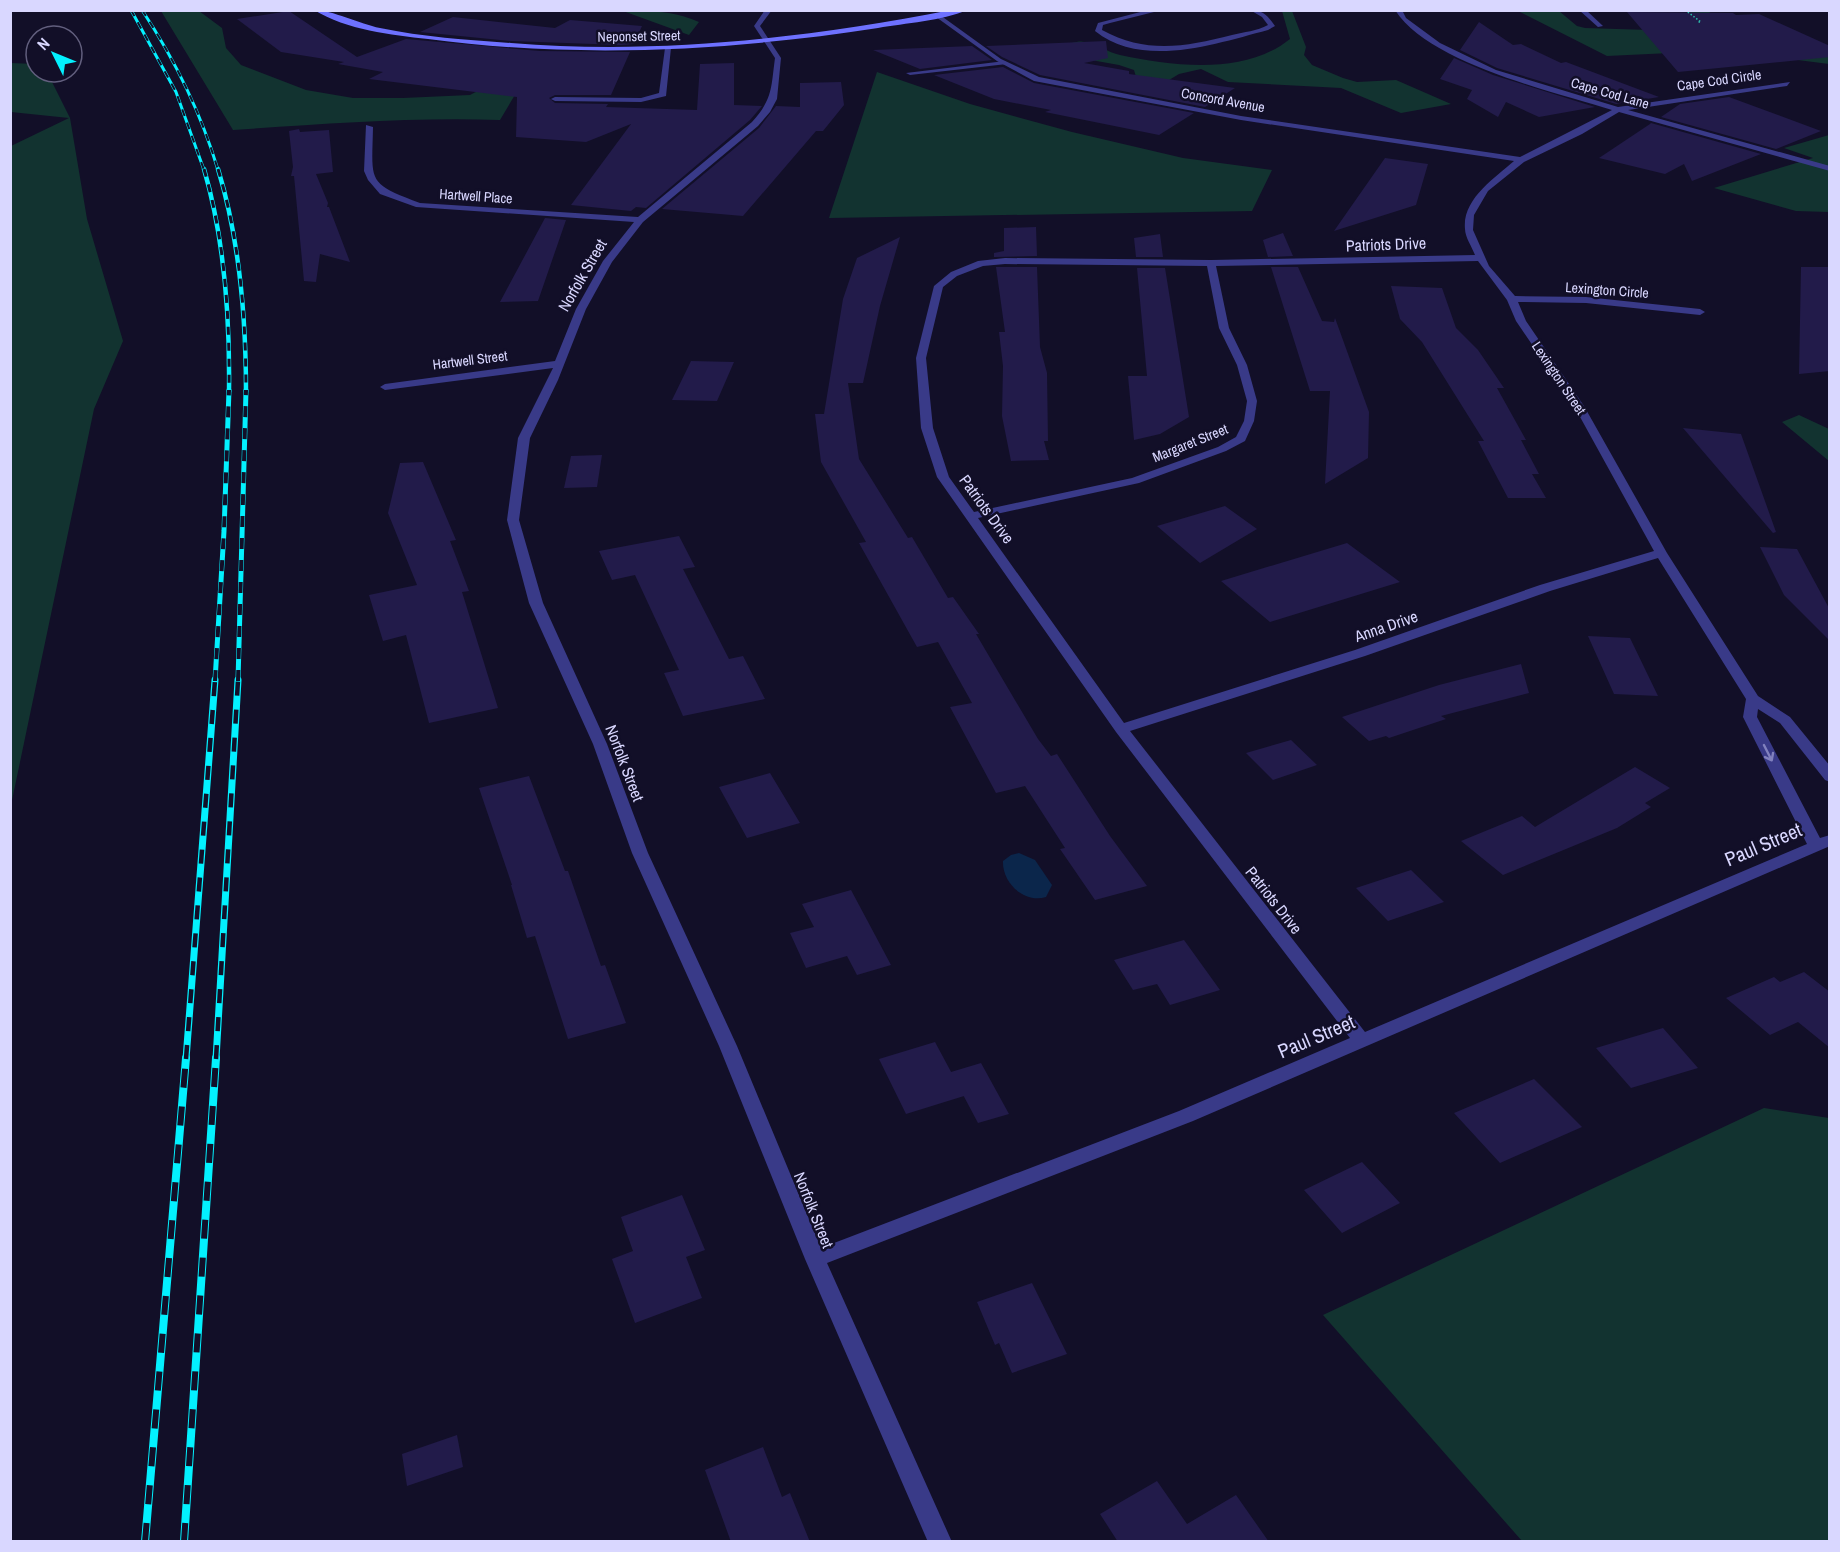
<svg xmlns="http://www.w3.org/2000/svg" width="1840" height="1552" font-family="'Archivo Narrow',sans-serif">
<rect width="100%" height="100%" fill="#120f28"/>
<path fill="#123330" d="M161,11H199L222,28L226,48L241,65L306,90L353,98H403L470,95L489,85L516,93L500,120C411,117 322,124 233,130Z
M623,11C649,10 675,11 699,22L689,35Z
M1282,11H1292L1306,47L1304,55L1312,65L1343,78L1357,82L1396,80L1451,104L1401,113L1341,88L1228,82L1201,69L1179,74L1164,83L1136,77L1134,70L1119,65L1091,60L1062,45C1069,44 1079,40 1085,42C1097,45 1108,52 1120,55C1173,66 1244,76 1290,39Z
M1518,11H1559L1577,26L1585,28L1713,32L1698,17L1687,11H1707L1722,19L1829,48V64L1742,53L1691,52L1607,56Z
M10,63L36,64V72H47L70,118L87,219L123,341L94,409L11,805V146L69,118L11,112Z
M877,72L970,104L1072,132L1183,158L1272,170L1252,211L829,218Z
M1829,135V212L1796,211L1714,188L1813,158L1784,148Z
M1799,415L1829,429V461L1782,422Z
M1764,1108L1829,1118V1541H1522L1323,1315Z"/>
<path fill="#0b264b" d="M1019,853L1035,860L1052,885L1046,897C1025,904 1002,883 1003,861L1011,855Z"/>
<path fill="#221b4a" d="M289,11L357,57L406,39L540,51L630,52L611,95H555L549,98L555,103L608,104L606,107L697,110L700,64L734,63V105L762,106L750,120L646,208L636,207L631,211L571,205L631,124L586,142L516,137L517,97L369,79L383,72L338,64L344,62L281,52L237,19Z
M1627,12L1733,13L1736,15L1759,14L1830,46V57L1678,72Z
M453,17L555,28L570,20L642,26L634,44L621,45L511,41L420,32Z
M1479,22L1513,45L1521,44L1561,63L1566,62L1659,97L1616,104L1497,68L1460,50Z
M1106,41L1108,58L1084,63L1129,71V74L1235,88L1205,107L1040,75L1002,57L986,46Z
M972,46L992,60L920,69L873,50Z
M1454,58L1493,75L1595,107L1539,117L1506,102L1498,117L1467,99L1472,90L1440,79Z
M1003,67L1034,83L1194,113L1159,135L1045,112L1051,110L994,99L934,75Z
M841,82L844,105L823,131H816L743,216L662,209L759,128L776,106L800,107V83Z
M1729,97L1821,131L1776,149L1661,117L1680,104Z
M1650,124L1651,123L1761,154L1692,181L1684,164L1665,174L1599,158Z
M299,129L300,132L329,130L333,172L316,174L328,203L327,207H329L350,262L320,254L316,282L304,281L294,176H291L293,167L289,131Z
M1385,158L1428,164L1416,205L1334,231Z
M545,218L566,220L538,301L500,302Z
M1036,227L1037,256L994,257V253L1004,251V228Z
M1283,233L1293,256L1268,257L1263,240Z
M1160,234L1163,257H1136L1134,238Z
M900,237L880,306L863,383H848L859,459L908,538L912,537L948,598L953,597L979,634H976L1038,739L1051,756L1057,754L1110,836L1147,886L1095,900L1060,849L1065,848L1025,786L996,793L950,707L972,703L938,642L917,647L859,543L866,542L821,462L815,414H824L843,299L857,258Z
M996,267H1037L1040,347L1047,373L1048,441H1044L1049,460L1011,461L1002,416L1003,366L999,332H1005Z
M1271,267H1298L1322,321L1334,322L1335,318L1369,412L1368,458L1325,484L1330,391H1310Z
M1801,267H1830V371L1799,374Z
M1137,268H1165L1189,417L1160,434L1134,440L1128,376H1147Z
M1391,286L1442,288L1456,328L1478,350L1504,388H1497L1526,440H1521L1539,474H1532L1546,498H1508L1478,441H1484L1422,342L1400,319Z
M691,361L734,362L717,401L672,400Z
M1683,428L1741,434L1776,532L1773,533Z
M602,455L597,487L564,488L571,456Z
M423,462L456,540L450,541L469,591L462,592L498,708L429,723L406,635L383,641L369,595L417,585L388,513L400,463Z
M1225,506L1257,529L1200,563L1157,526Z
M679,536L695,567L683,569L729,659L743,656L765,699L683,716L664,673L679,670L635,575L612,580L599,551Z
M1347,543L1400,582L1270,622L1221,581Z
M1760,547L1797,549L1830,610V641L1784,595Z
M1588,636L1630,638L1658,696L1614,694Z
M1521,664L1529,693L1441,716L1446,719L1389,738L1386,736L1369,741L1342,717L1439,685Z
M1291,740L1317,765L1273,780L1246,753Z
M1635,767L1670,788L1645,803L1651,807L1617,828L1503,875L1461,841L1522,816L1535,827Z
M770,773L800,823L747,838L719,787Z
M529,776L565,871H568L601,966L605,965L626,1023L568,1039L535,936L527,938L511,885H512L479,788Z
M1411,870L1444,902L1388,921L1356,888Z
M851,890L891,965L857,975L847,956L806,968L790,933L814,927L802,904Z
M1184,940L1220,990L1170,1005L1157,984L1133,990L1114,960Z
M1804,972L1830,992V1048L1798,1022L1770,1035L1726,998L1774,977L1780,982Z
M1663,1028L1698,1068L1631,1088L1596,1048Z
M935,1042L964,1096L906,1114L879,1059Z
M981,1063L1009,1114L978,1123L951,1072Z
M1534,1079L1582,1127L1500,1163L1454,1113Z
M1362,1162L1400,1203L1342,1233L1304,1190Z
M682,1195L705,1250L686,1257L702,1298L635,1323L612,1259L633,1251L621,1217Z
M1032,1283L1067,1354L1012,1373L999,1343L995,1345L977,1302Z
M457,1435L463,1467L407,1486L402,1454Z
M763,1447L782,1497L790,1493L810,1542H731L705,1470Z
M1157,1481L1187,1524L1236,1495L1269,1542H1118L1100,1514Z"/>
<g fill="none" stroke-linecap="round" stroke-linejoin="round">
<path stroke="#2dbdad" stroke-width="1.5" stroke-dasharray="1.5 2" stroke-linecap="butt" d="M1685,10L1701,22H1697"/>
<path fill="#393a88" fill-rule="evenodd" d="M1148,10H1162L1110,23L1103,25L1102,30C1146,54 1185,47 1232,35C1244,32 1257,31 1268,25L1262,17L1250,10C1263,10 1268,16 1275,26L1268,30C1215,44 1143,69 1095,31L1098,23Z
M1579,10H1586L1603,26L1598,27Z
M668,46L671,48L666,96L641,102L555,101L551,99L555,97L641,98L659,93L665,48Z
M1005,61L1007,64L910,75L906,73Z"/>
<path fill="#393a88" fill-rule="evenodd" d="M765,10H772L760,26L781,58L777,99L770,112L758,126L643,222L612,262L586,309L558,380L530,438L519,520L543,603L607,744L648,853L737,1046L821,1248L1179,1111L1350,1038L1116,732L937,477L921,428L916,358L934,286L951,272L978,261L1005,258L1211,260L1475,255C1472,247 1465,237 1465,229C1462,199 1495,178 1514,161L1241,120L1034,81L997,61L936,17V15H940L1001,59L1039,77L1241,116L1520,157L1612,110C1552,91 1430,64 1395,10H1402L1406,18L1440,43L1496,70L1618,107L1790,82L1787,86L1628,110L1830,166V171L1619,112L1582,134L1524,162L1488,191L1474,215L1473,230L1489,266L1515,296L1586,297L1700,309L1705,312L1700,315L1586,303L1518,302L1526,321L1584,406L1667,553L1758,696L1790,717L1830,766V782L1825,780L1780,723L1758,709L1757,717L1820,838L1830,835V846L1193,1121L827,1263L952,1542H928L805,1259L719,1046L632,853L593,744L529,603L507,520L518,438L553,368L385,390L380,387L385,384L555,361L576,309L603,261L634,222L416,207L380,194L368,180L364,171L366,125L373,127C372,182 366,183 420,203L638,217L752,122C773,99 771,87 775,58L754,26ZM1478,261L1507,300L1516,321L1574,406L1654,551L1540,585L1355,650L1124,723L978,518L1139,483L1226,451L1245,441L1254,421L1257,401L1247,365L1229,328L1216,266ZM1005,264L1207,266L1219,328L1237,365L1247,401L1244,421L1236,437L1218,447L1132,478L974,512L949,477L933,428L926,358L943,287L957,276L983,266ZM1658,558L1746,699L1743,717L1807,844L1365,1032L1130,731L1365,656L1550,591Z"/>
<path fill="#6e71ff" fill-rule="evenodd" d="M314,10C332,10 360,24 380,28C423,37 467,40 511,43C658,55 807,38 951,10H967C942,21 905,23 878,28C729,51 578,59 428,39C391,35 347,30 314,10Z"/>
<g stroke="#03f1ff" stroke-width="3">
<path id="rail-far4" d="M131,10L176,92L204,170
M142,10C175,60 201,113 218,170"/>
</g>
<g stroke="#03f1ff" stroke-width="4.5">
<path id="rail-far3" d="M204,169C225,241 230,317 229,392
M218,169C240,241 246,317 246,392"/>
</g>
<g stroke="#03f1ff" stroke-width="5">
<path id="rail-far2" d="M215,681L224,531L229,390
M238,681L246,390"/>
</g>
<g stroke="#03f1ff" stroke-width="7">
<path id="rail-far1" d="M186,1059L215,680
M216,1059L238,680"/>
</g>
<g stroke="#03f1ff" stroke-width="8">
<path id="rail" d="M145,1542L186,1058
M184,1542L216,1058"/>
</g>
<use href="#rail-far4" stroke="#120f28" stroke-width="2" stroke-dasharray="7" stroke-linecap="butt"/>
<use href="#rail-far3" stroke="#120f28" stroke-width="3" stroke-dasharray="8" stroke-linecap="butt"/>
<use href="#rail-far2" stroke="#120f28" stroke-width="4" stroke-dasharray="11" stroke-linecap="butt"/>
<use href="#rail-far1" stroke="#120f28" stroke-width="4.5" stroke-dasharray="14" stroke-linecap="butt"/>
<use href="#rail" stroke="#120f28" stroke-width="6" stroke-dasharray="19" stroke-linecap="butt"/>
</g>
<defs><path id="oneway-shaft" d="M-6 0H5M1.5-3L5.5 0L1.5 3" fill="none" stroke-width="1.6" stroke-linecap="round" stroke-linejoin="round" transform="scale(1.5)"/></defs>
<use stroke="#8181be" href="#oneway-shaft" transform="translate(1768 753) rotate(63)"/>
<g text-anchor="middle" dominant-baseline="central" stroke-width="5" stroke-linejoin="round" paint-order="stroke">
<g font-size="14" fill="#d9d7ff" stroke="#120f28">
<text transform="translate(639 36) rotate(-1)">Neponset Street</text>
<text transform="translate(1719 80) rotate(-8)">Cape Cod Circle</text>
<text transform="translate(1610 93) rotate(16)">Cape Cod Lane</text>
<text transform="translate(1223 100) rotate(10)">Concord Avenue</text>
<text transform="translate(476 196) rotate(4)">Hartwell Place</text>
<text transform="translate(1607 290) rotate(4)">Lexington Circle</text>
<text transform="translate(470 360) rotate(-7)">Hartwell Street</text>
<text transform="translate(1559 378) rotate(56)">Lexington Street</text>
<text transform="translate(1190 443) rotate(-22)">Margaret Street</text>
</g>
<g font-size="16" fill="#d9d7ff" stroke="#120f28">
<text transform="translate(1386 244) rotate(-2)">Patriots Drive</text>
<text transform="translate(582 275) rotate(-60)">Norfolk Street</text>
<text transform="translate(987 509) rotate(54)">Patriots Drive</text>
<text transform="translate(1386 626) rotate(-19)">Anna Drive</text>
<text transform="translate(625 763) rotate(69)">Norfolk Street</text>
<text transform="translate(1274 900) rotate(52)">Patriots Drive</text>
<text transform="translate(814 1210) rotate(68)">Norfolk Street</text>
</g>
<g font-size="20" fill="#d9d7ff" stroke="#120f28">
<text transform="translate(1763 844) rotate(-23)">Paul Street</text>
<text transform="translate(1316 1036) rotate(-23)">Paul Street</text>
</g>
</g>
<rect width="1840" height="1552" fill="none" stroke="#d9d7ff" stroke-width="24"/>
<g transform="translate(54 54) rotate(313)"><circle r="28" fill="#120f28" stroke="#625f7e" stroke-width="1.5"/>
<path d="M0-4.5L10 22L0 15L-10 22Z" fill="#03f1ff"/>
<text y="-9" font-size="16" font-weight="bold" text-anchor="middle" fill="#d9d7ff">N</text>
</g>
</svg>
